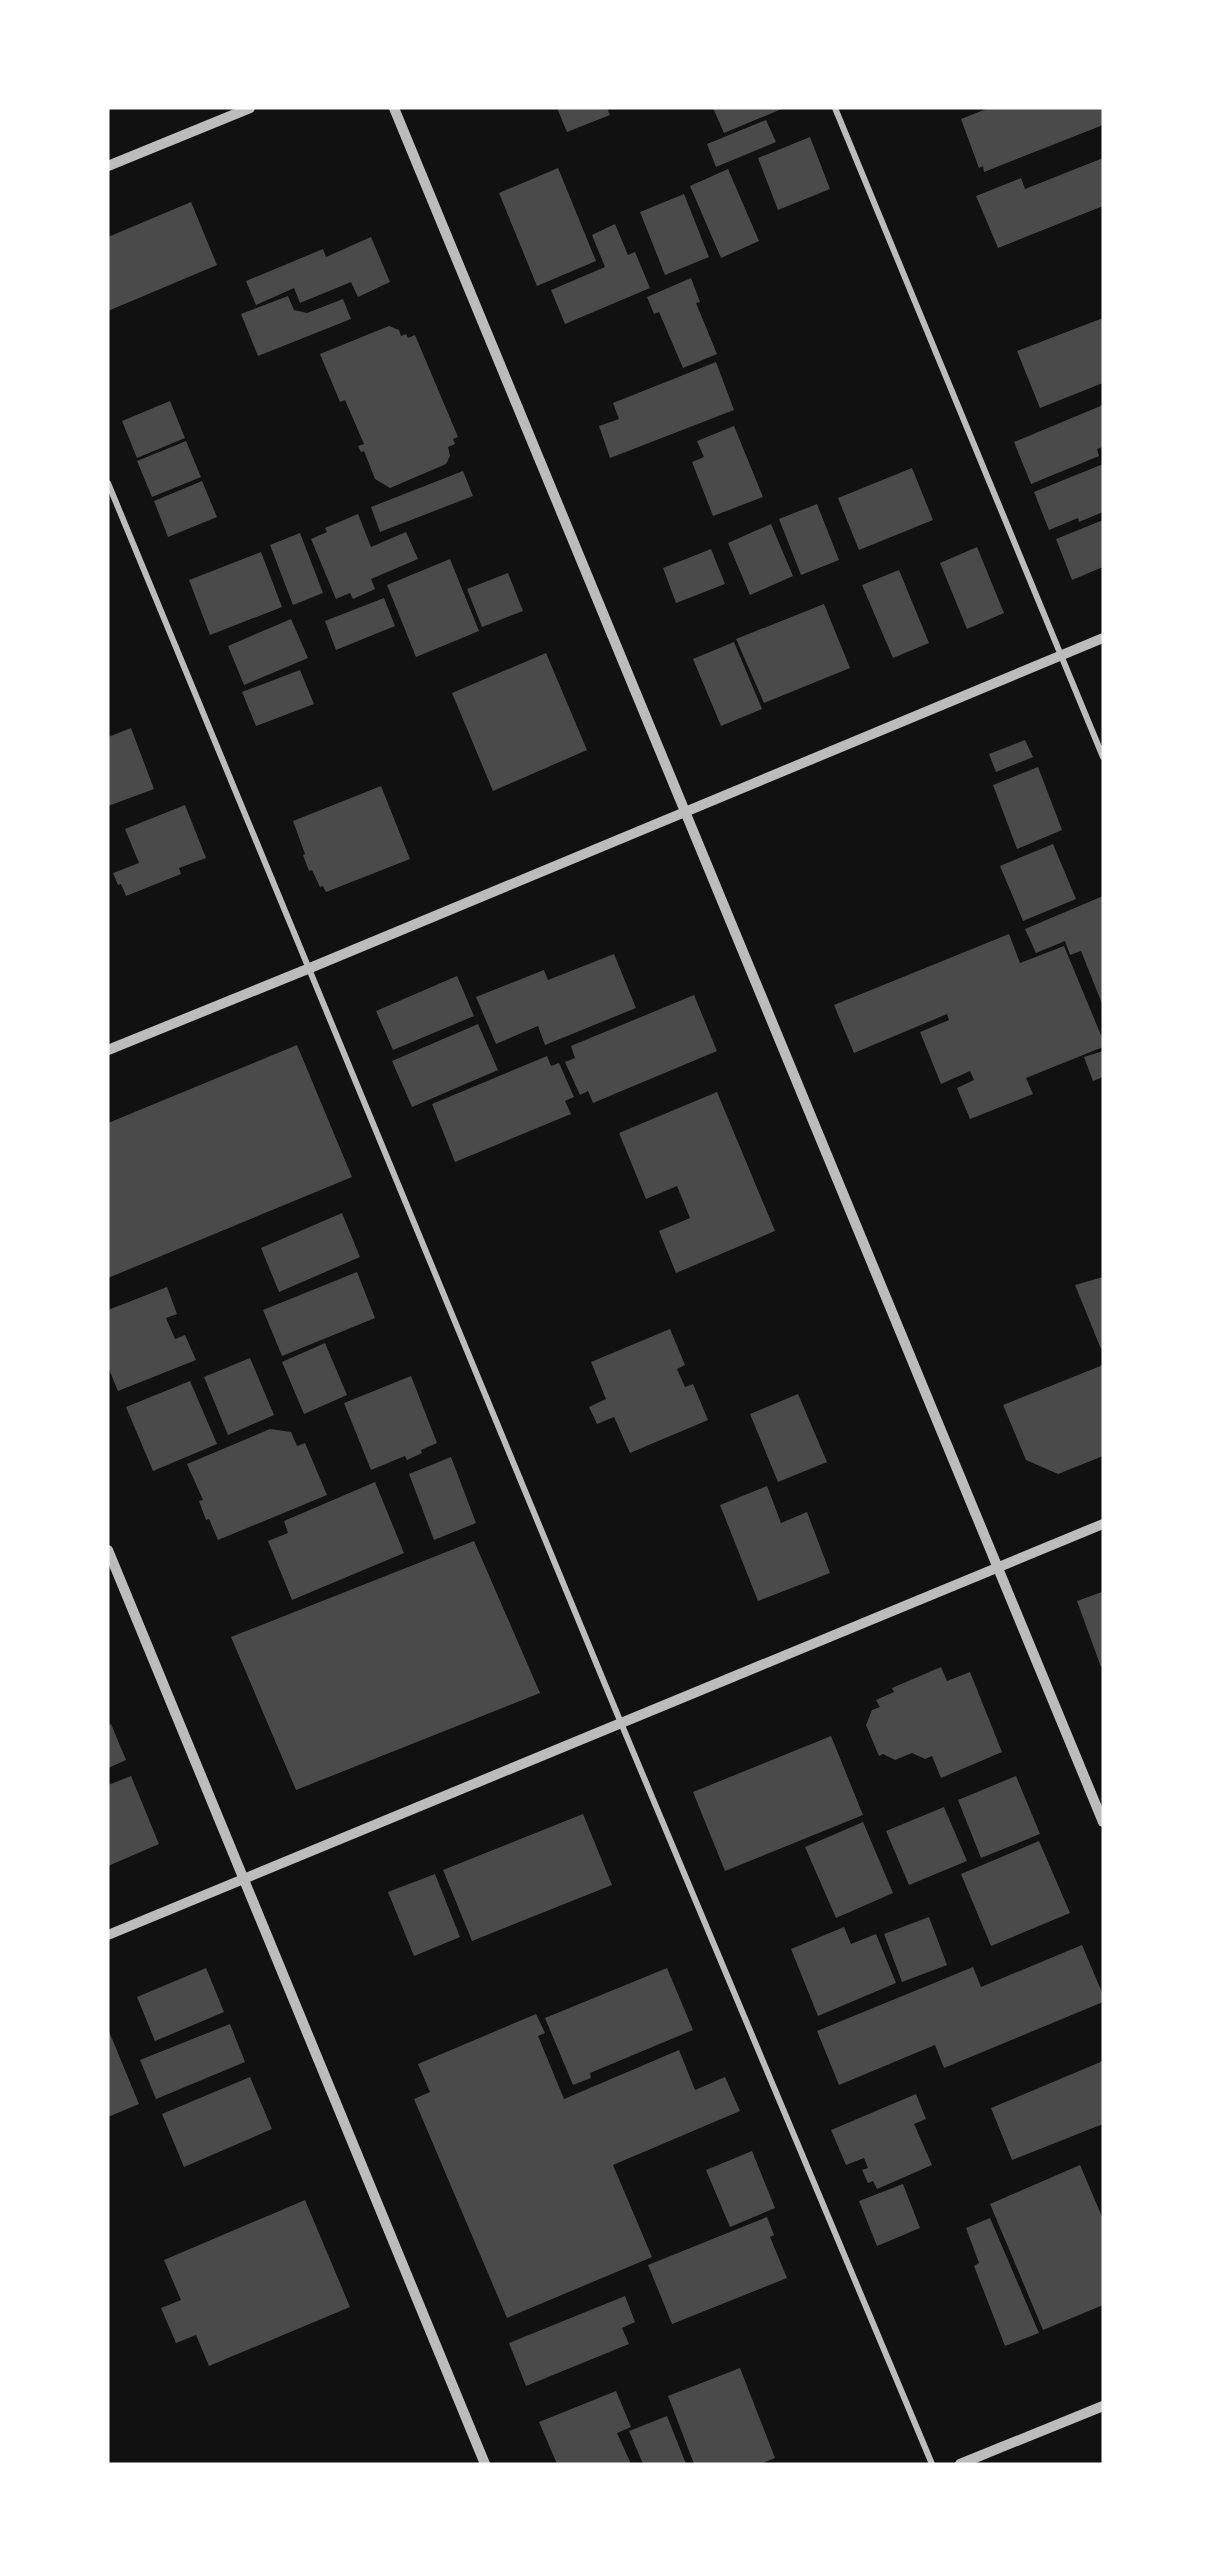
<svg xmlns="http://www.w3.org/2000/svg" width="1211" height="2572" font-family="'DM Sans',sans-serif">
<rect width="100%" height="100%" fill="#111"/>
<path fill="#4a4a4a" d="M557,108H607L610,115L567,132Z
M713,108H784L724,133Z
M989,108H1103V125L984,172L983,166L979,168L961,119Z
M766,120L776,142L716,167L707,144Z
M810,137L830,189L778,210L758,158Z
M1103,158V206L998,248L976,196L1021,178L1025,189Z
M558,168L596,261L537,286L499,193Z
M728,169L759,241L721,258L690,186Z
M684,194L709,257L665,275L640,212Z
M191,202L217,265L108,311V237Z
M615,224L628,255L635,252L650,288L565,324L551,290L605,267L592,235Z
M371,237L390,282L358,297L351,282L300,303L294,288L256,305L246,281L323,249L326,257Z
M691,278L700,302L696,303L717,354L683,368L659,312L654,314L647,297Z
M288,296L294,310L307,313L343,299L351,319L258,356L241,314Z
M1103,318V383L1040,408L1017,351Z
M389,326L399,330L401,336L406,334L408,338L415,335L458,437L453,439L455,444L448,447L450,456L446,464L390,488L375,479L364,451L361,452L358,446L364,444L345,400L340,402L320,354Z
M716,362L734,410L610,458L599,426L619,419L613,403Z
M170,401L185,438L137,458L122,421Z
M1103,405V447L1097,449L1099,456L1031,484L1014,442Z
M734,426L763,497L713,516L692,462L704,457L697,441Z
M186,441L201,477L152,497L137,461Z
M1103,464V512L1079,522L1078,518L1049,530L1034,492Z
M912,468L933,520L859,550L838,498Z
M463,471L473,496L380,532L371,507Z
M202,481L217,517L168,537L154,501Z
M817,504L839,560L801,575L779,519Z
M358,514L371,547L406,532L418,559L371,579L375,589L353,599L350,593L336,599L311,539L327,532L325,528Z
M1103,520V567L1072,580L1056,539Z
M771,524L793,576L750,595L728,543Z
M300,533L323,593L293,605L270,545Z
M977,547L1004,613L967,629L940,563Z
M711,549L725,584L676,603L663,568Z
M261,552L282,607L210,635L189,580Z
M450,559L479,631L416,657L387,585Z
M899,570L929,643L893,658L862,585Z
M508,573L523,611L482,627L467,589Z
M384,598L395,626L336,650L325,621Z
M824,604L850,668L764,703L736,639Z
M291,619L308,658L244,685L228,646Z
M734,642L762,709L721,726L693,659Z
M546,653L587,750L493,791L452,693Z
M300,670L314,704L256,726L242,692Z
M131,728L154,789L108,806V737Z
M1025,740L1033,757L996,772L989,754Z
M1038,767L1062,830L1017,849L993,785Z
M381,786L410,859L326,892L323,886L320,887L312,870L309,871L303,855L305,854L293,821Z
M185,805L206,858L179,868L181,874L126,896L121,884L118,885L113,873L139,863L125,829Z
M1053,844L1076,899L1023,921L1000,866Z
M1103,896V1006L1081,951L1070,955L1065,941L1036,953L1025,929Z
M1009,934L1020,963L1064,946L1103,1040V1047L1026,1078L1033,1094L970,1119L957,1088L974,1080L970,1071L941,1084L920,1032L949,1020L947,1014L854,1053L834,1005Z
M614,954L636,1008L545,1045L538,1026L496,1044L476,997L544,970L548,980Z
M457,976L474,1016L393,1050L376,1011Z
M694,995L717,1051L593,1103L588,1091L580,1095L565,1062L575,1058L571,1046Z
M478,1024L498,1070L412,1107L392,1061Z
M297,1045L352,1177L108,1278V1123Z
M1103,1051V1077L1093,1081L1084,1057Z
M547,1056L551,1066L559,1063L574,1097L565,1101L571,1114L455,1162L432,1104Z
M717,1092L775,1231L676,1273L659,1231L690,1218L677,1186L646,1199L619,1133Z
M342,1213L360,1257L279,1292L261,1248Z
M357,1272L375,1318L282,1356L263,1310Z
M1103,1277V1348L1101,1349L1075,1285Z
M167,1287L177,1314L166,1318L175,1339L185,1335L196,1360L118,1391L108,1367V1310Z
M670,1329L685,1365L677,1369L685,1387L693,1384L708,1420L630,1453L614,1417L597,1424L589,1407L606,1399L591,1362Z
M325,1343L347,1395L304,1414L282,1362Z
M250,1358L274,1415L228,1435L204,1377Z
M1103,1365V1456L1058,1474L1026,1460L1003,1405Z
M411,1376L437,1443L421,1450L422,1453L407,1460L405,1456L371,1470L344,1403Z
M190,1381L217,1444L153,1471L126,1407Z
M798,1394L827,1462L778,1482L750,1414Z
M270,1429L291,1432L297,1446L305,1443L327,1495L218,1540L209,1519L206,1520L199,1501L203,1500L187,1464Z
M451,1457L476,1523L434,1540L409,1474Z
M375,1482L404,1553L292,1600L268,1541L288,1533L284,1521Z
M767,1486L781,1523L807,1512L830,1573L758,1601L720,1505Z
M474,1541L540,1693L296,1790L231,1637Z
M1102,1592L1103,1666L1101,1667L1077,1601Z
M941,1667L947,1681L970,1672L1002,1752L941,1778L932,1756L925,1759L912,1753L895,1760L883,1754L879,1756L866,1725L872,1710L880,1707L876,1700L894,1692L892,1688Z
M111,1724L126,1760L108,1768V1726Z
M831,1736L863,1815L725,1871L693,1792Z
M131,1776L159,1844L108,1866V1785Z
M1016,1776L1040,1834L981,1858L958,1800Z
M944,1807L967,1861L909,1885L886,1831Z
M583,1814L612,1885L472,1941L443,1870Z
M863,1822L893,1893L836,1918L805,1847Z
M1039,1841L1070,1913L991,1946L961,1874Z
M435,1874L460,1937L414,1956L388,1892Z
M929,1917L947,1965L902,1982L884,1934Z
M844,1927L851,1944L876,1934L896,1983L818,2016L791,1949Z
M1082,1945L1103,1995V2002L944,2068L935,2045L839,2085L817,2031L973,1967L981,1987Z
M206,1968L224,2012L155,2041L137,1997Z
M667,1968L693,2030L590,2073L591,2078L573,2085L545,2018Z
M536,2014L545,2033L538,2036L564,2099L679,2050L695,2090L725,2077L740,2111L613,2165L652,2257L507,2318L414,2099L430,2092L418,2064Z
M230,2024L245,2062L156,2099L140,2060Z
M108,2029L139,2104L108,2117Z
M1103,2061V2124L1012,2160L991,2108Z
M250,2077L272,2129L184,2167L162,2114Z
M916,2094L926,2119L914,2124L932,2165L877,2189L873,2181L868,2183L862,2170L868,2168L864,2158L846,2165L831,2130Z
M752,2151L775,2208L730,2227L706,2170Z
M1080,2165L1103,2219V2305L1043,2330L990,2204Z
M903,2184L920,2228L877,2246L859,2201Z
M305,2200L350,2307L209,2366L196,2335L176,2343L161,2308L181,2300L164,2260Z
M767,2217L774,2235L770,2237L787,2278L672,2324L648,2265Z
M990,2218L1039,2333L1005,2346L974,2266L979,2263L966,2228Z
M625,2296L635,2322L622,2328L629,2344L526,2386L509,2343Z
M740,2368L775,2458L760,2464H694L668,2396Z
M616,2391L631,2427L617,2433L631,2464H557L539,2422Z
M667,2416L686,2464H643L629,2431Z"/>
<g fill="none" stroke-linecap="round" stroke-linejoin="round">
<path stroke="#bcbcbc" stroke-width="6" d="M835,108L1103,757
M108,483L621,1723L932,2464"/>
<path stroke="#bcbcbc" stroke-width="10" d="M394,108L1103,1822
M108,166L250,108
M108,1050L310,968L1103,638
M108,1550L485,2464
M108,1935L1103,1524
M960,2464L1103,2406"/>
</g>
<rect width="1211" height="2572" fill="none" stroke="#ffffff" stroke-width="219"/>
</svg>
